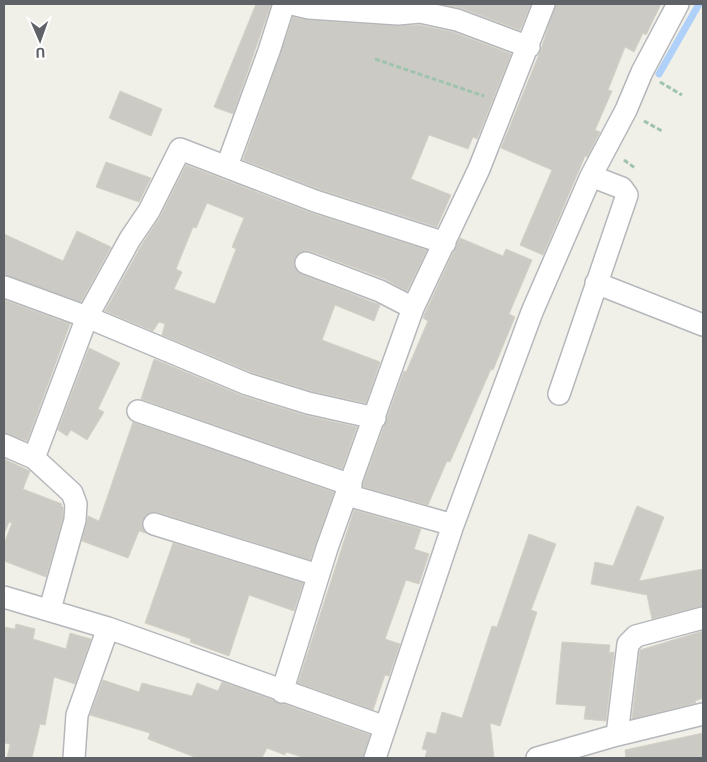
<svg xmlns="http://www.w3.org/2000/svg" width="707" height="762" font-family="'Exo 2',sans-serif">
<rect width="100%" height="100%" fill="#f0efe8"/>
<g fill="none" stroke-linecap="round" stroke-linejoin="round">
<path stroke="#afd1f9" stroke-width="7" d="M659,74L699,4"/>
</g>
<path fill="#cbcac4" stroke="#d4d1c6" fill-rule="evenodd" d="M256,4H271L233,114L214,107Z
M441,4H531L520,30L461,8Z
M556,4H661L646,35L643,33L634,52L625,47L608,90L612,91L595,130L600,132L587,157L585,156L543,255L520,245L552,170L501,148L540,52Z
M293,17L308,20L397,26L419,25L453,32L511,54L477,139L473,137L468,149L429,135L411,179L451,195L437,227L319,189L243,160Z
M120,91L162,109L151,136L109,118Z
M106,162L151,178L139,202L96,187Z
M186,165L311,213L427,250L407,291L385,279L310,251H304L295,258L294,265L301,274L380,305L374,321L335,305L322,340L380,362L366,403L311,391L251,372L162,335L165,324L159,322L153,331L105,311L141,246L160,217ZM207,203L244,218L232,247L236,249L215,304L174,289L182,272L176,269L193,227L196,228Z
M77,231L111,247L81,302L4,275V234L63,261Z
M460,238L503,256L506,249L532,260L509,314L515,317L493,370L491,369L450,462L447,461L428,505L363,487V484L404,371L406,372L428,321L423,318L425,313Z
M4,300L70,324L27,441L4,433Z
M89,348L120,363L98,409L104,412L87,440L71,430L67,436L58,430Z
M154,359L243,396L304,415L357,427L342,469L141,399Z
M133,422L334,492L310,560L157,512L146,515L142,520V527L146,533L139,531L128,558L82,541L88,516L99,521Z
M4,459L30,471L23,489L62,504L61,506L63,507V518L46,577L4,561V544L12,523L9,522L4,534Z
M637,506L664,517L639,581L703,569V606L652,619L647,595L591,584L595,562L613,566Z
M354,510L421,529L414,549L429,554L419,584L406,580L385,639L400,644L389,676L385,675L373,710L298,683Z
M529,534L556,544L531,610L537,612L500,726L490,723L494,758H425L427,750L422,749L427,732L436,734L442,712L462,718L492,626L497,627Z
M173,543L303,583L294,611L249,595L229,656L190,642L191,639L145,623Z
M16,624L35,629L33,639L66,649L70,633L91,639L75,684L54,677L45,725L40,724L32,758H7L10,744L4,743V627L15,629Z
M703,631V698L695,701L696,703L632,719L640,650Z
M562,642L610,645L609,653L614,652L606,721L584,719L586,706L556,704Z
M103,680L139,692L142,683L192,696L197,683L218,691L222,682L370,735L363,758H305L286,752L285,755L267,748L262,758H197L148,739L150,733L90,715Z
M703,733V758H626L625,750Z"/>
<g fill="none" stroke-linecap="round" stroke-linejoin="round">
<g stroke="#b5b7bb" stroke-width="24">
<path id="minor" d="M292,4L309,8L398,14L420,12L457,20L529,47
M227,166L269,51L284,4
M306,263L380,291L413,308
M596,283L703,325
M5,287L87,317L247,384L308,403L375,418
M559,394L627,195L622,188L591,176
M138,411L351,485
M4,445L34,458L72,493L76,504L75,520L50,609
M34,458L87,317L130,239L149,211L180,149L315,201L445,243
M347,495L453,525
M154,524L318,575
M4,597L108,628L385,727
M282,692L327,548L413,308L479,169L544,4
M617,735L628,644L636,636L703,618
M74,758L77,715L108,628
M375,758L453,525L532,312L591,176L626,110L642,72L678,4
M537,758L617,735L703,714"/>
</g>
<path stroke="#9fc3ad" stroke-width="3" stroke-dasharray="5 2.5" stroke-linecap="butt" d="M375,59L484,96
M660,82L682,95
M644,121L662,131
M624,160L635,168"/>
<use href="#minor" stroke="#fff" stroke-width="21"/>
</g>
<rect width="707" height="762" fill="none" stroke="#5f6267" stroke-width="10"/>
<g transform="translate(40 40) rotate(178)" stroke="#ffffff" stroke-width="4" paint-order="stroke">
<path d="M0-4L9 19L0 12L-9 19Z" fill="#5f6267"/>
<text y="-8" font-size="14" font-weight="bold" text-anchor="middle" fill="#5f6267">U</text>
</g>
</svg>
